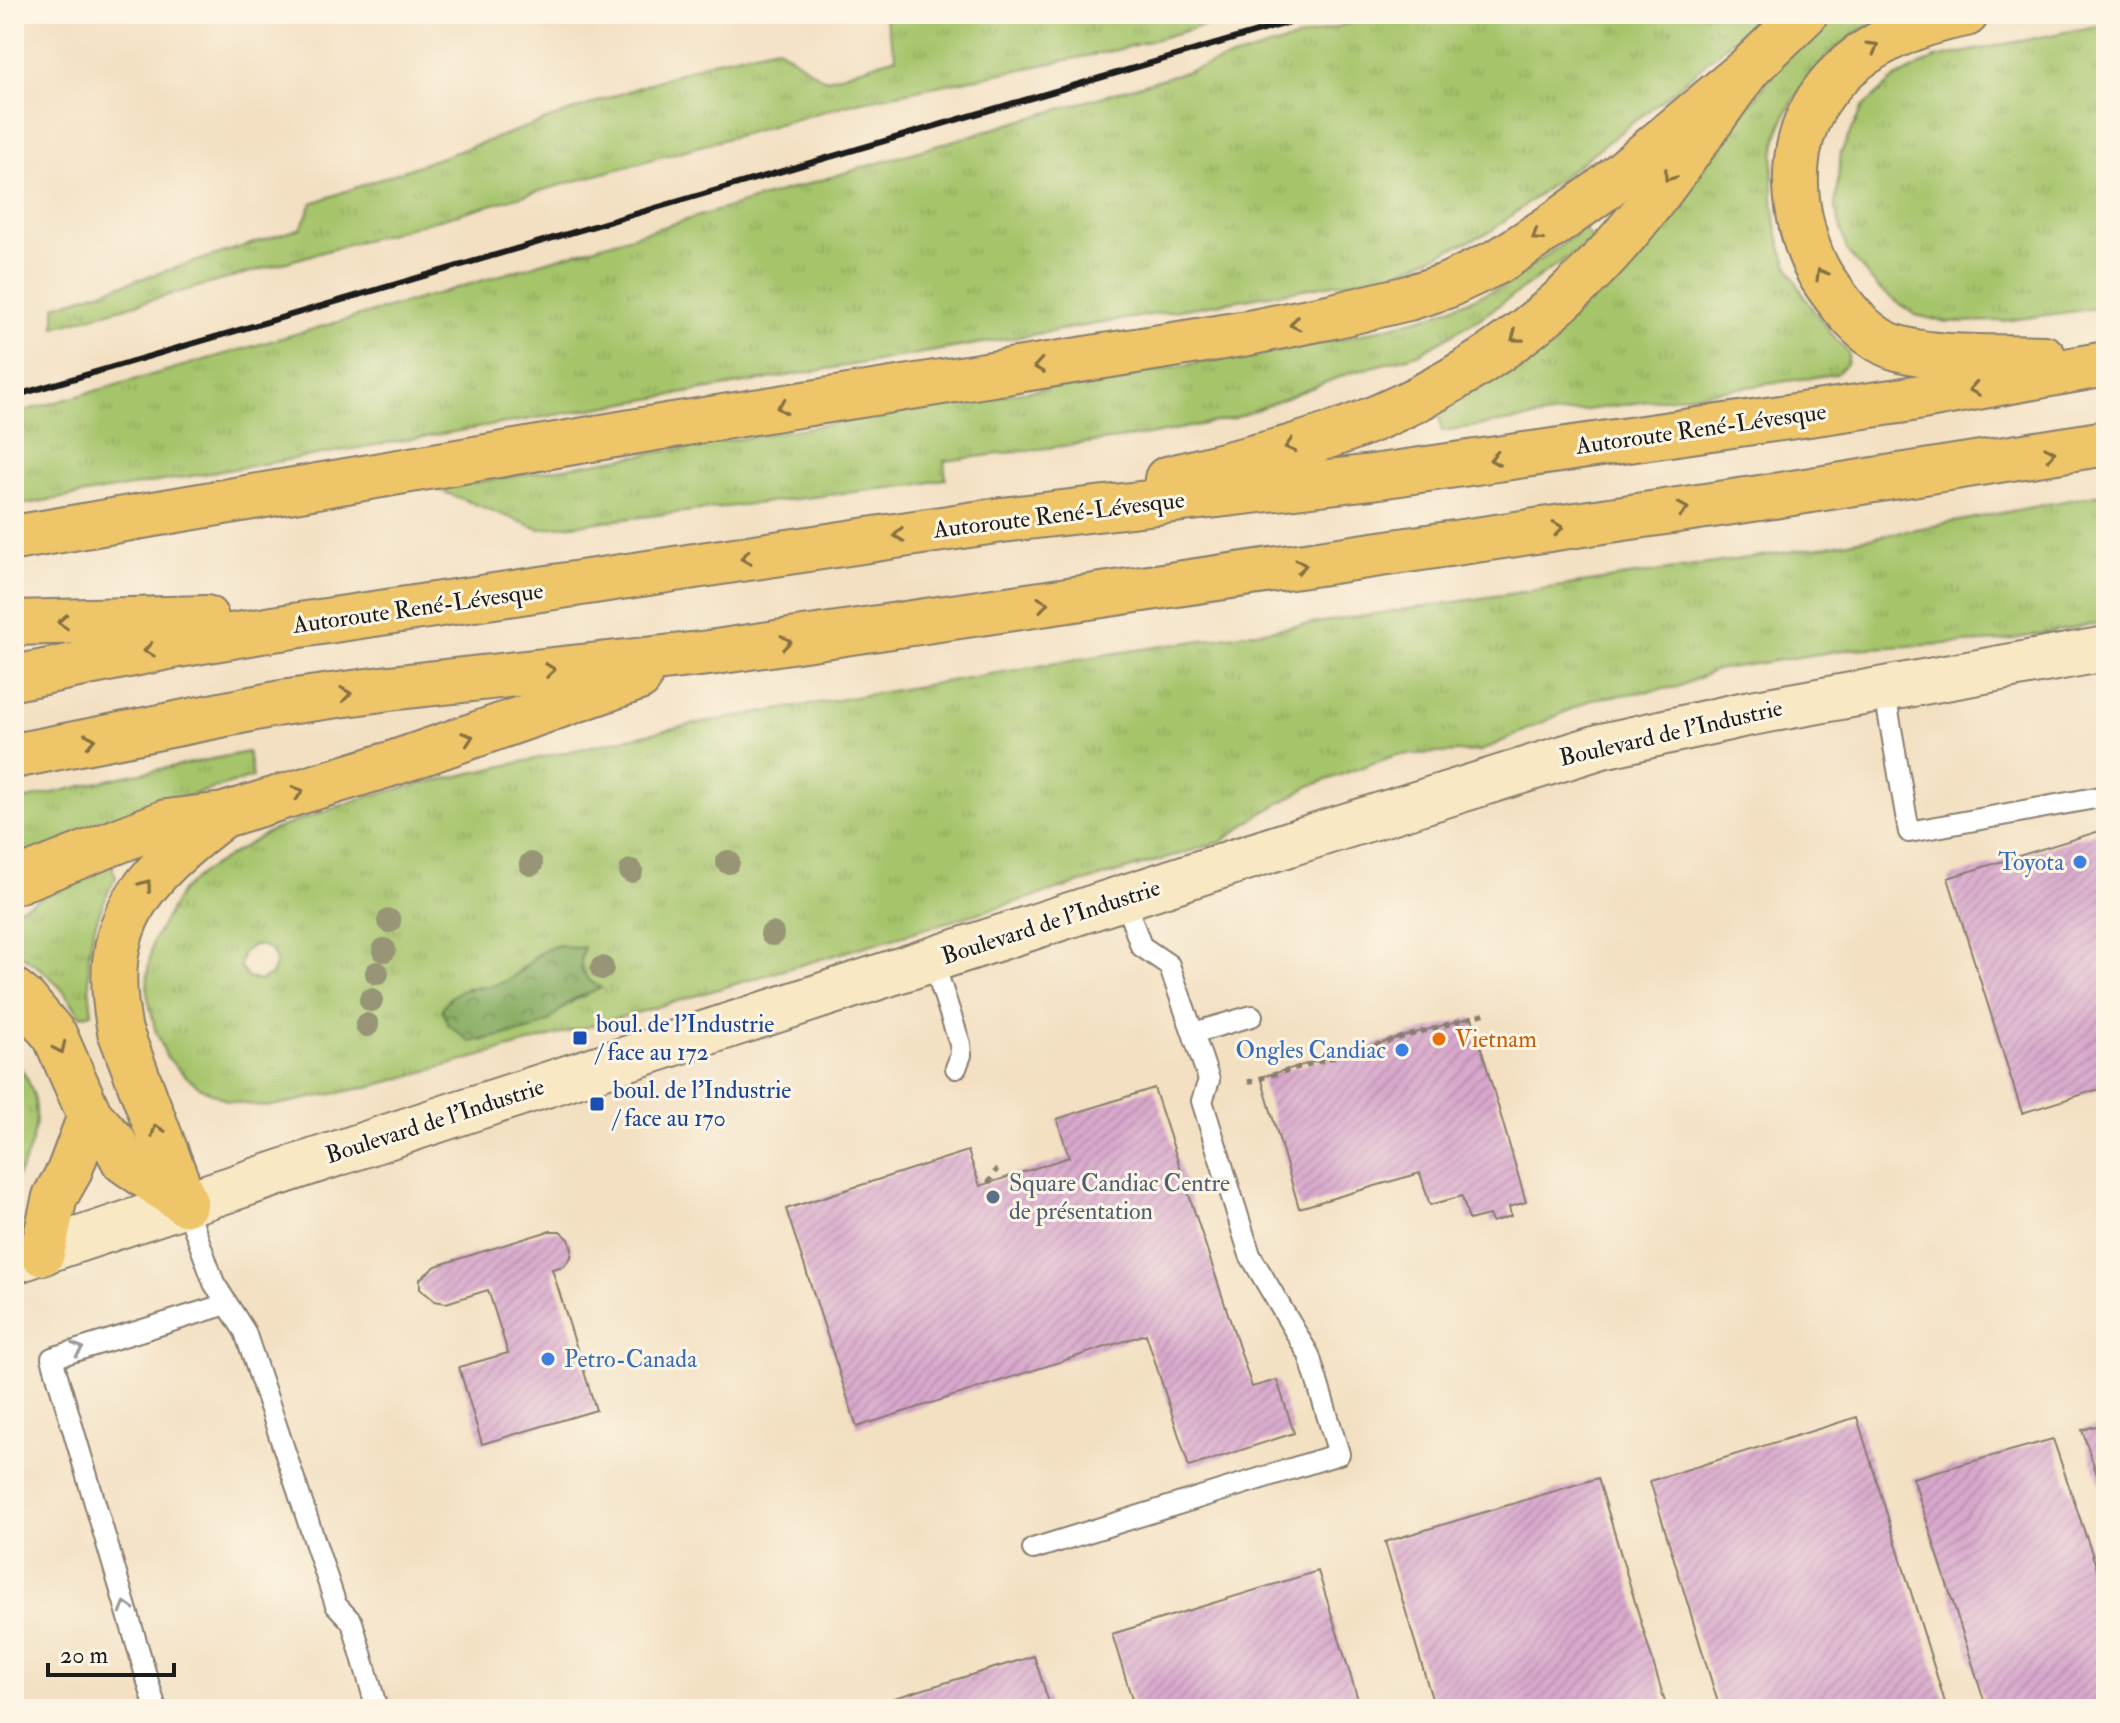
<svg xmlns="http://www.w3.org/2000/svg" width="2120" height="1723" font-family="'IM FELL Double Pica',serif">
<defs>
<pattern id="grass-tufts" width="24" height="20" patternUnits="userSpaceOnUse" patternTransform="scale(2)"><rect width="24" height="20" fill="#a6c46b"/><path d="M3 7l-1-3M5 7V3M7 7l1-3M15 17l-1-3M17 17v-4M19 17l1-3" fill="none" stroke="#8ea85c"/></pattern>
<pattern id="forest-crowns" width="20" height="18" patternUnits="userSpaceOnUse" patternTransform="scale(2)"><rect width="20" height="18" fill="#84aa5f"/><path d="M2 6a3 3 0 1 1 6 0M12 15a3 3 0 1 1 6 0" fill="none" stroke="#6b8a4e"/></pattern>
<pattern id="building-hatch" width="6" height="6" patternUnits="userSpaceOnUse" patternTransform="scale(2)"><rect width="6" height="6" fill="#d8a8cc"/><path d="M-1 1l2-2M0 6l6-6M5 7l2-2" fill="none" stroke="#b990af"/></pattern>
</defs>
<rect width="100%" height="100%" fill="#fcf5e5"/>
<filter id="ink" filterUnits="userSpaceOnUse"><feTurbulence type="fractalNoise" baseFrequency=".0125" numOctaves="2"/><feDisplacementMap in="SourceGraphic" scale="16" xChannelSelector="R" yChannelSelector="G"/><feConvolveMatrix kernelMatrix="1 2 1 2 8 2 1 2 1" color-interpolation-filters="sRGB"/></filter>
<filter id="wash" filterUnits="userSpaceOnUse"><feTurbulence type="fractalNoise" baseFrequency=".006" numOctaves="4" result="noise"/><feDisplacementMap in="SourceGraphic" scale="32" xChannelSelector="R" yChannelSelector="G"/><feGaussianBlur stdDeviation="1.8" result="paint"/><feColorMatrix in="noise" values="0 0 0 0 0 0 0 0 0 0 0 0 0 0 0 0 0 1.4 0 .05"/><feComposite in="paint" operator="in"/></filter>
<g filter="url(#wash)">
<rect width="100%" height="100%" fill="#f3e0c2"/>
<path fill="url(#grass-tufts)" stroke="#617044" stroke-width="2" fill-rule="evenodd" d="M888,14H1246L1117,50L857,102L55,327V306L301,228L312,203L713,61L777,47L825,80L896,57L884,16Z
M1380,14H1762L1669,95L1490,232L1393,274L14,506V414L440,293Z
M1831,14H1892C1846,33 1805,72 1784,118C1766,157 1771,225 1787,263C1803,300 1824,325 1849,354L1847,364L1836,374L1442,431L1437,405L1662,217L1797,45Z
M2106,24V307L2004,321L1946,322L1915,315L1879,289L1847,251L1835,208L1841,152L1862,108L1895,78L1935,58Z
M1584,229L1593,240L1479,319L1418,354L1347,374L1235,418L1149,435L944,461L946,479L915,485L539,529L436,489L1343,339L1433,315L1501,287Z
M2106,493V622L2002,641L1851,649L1716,670L1678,687L1593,699L1481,751L1396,755L1310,786L1256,817L1221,842L633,1014L373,1086L266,1107L228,1101L201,1088L182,1073L166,1056L155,1029L147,993L148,969L153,941L181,891L203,872L270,831L368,796L688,725L1116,653L1827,546ZM253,945C266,945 272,949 276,961L272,974L260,981L248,978L240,967L242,953ZM560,945L572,948L582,971L590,982L585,996C564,1002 553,1022 531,1030C515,1035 498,1034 482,1041L466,988L489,987L511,979L522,968Z
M248,752L253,777L138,811L14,861V802L125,776Z
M111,864L116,877C89,928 84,956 92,1013L80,1016C65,989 42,966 14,952V911Z
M14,1057C19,1066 26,1075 30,1085C45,1117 30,1154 14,1183Z"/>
<path fill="url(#forest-crowns)" stroke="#50633e" stroke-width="2" d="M560,945L572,948L584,947C577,968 581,977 601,988L571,1000L548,1022L531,1030L470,1042L448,1024L442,1009C458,979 483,994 508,980C530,968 533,950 560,945Z"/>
<g id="blocks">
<path fill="url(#building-hatch)" d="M2106,829V1087L2022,1113L1948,878Z
M1472,1017L1526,1202L1509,1207L1511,1216L1492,1222L1489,1215L1469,1220L1462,1196L1430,1205L1420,1173L1299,1208L1261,1077Z
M1154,1088L1252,1387L1277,1380L1294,1433L1189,1467L1146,1334L857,1427L786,1209L968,1151L980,1186L1069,1157L1057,1119Z
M549,1231H560L569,1239L572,1249L571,1257L564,1266L552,1269L596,1410L482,1444L459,1367L508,1353L488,1290L446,1303L435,1301L420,1289V1279L436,1266Z
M1857,1417L1947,1709H1720L1650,1481Z
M2106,1423V1499H2105L2082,1430Z
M2053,1439L2106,1595V1709H1987L1913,1478Z
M1598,1478L1667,1709H1435L1385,1542Z
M1318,1571L1361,1709H1135L1112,1634Z
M1034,1656L1051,1709H861V1708Z"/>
</g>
</g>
<g filter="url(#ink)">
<use href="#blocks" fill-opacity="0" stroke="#887e6f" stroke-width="2"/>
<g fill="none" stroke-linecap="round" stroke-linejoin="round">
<g stroke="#887e6f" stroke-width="24">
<path id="lane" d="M1884,688L1909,832L2106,796
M1124,898L1141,946L1169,965L1193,1033L1252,1016
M933,961L960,1044L961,1055L956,1068
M185,1203L214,1283L245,1332L336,1605L352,1622L377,1709
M1033,1549L1339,1454L1309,1355L1250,1255L1202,1101L1209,1080L1193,1033
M156,1709L52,1358L227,1304"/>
</g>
<g stroke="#887e6f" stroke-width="48">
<path id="secondary" d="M14,1261L450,1116L1326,832L1602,746L1746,714L2106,649"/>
</g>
<g stroke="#887e6f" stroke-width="48">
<path id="primary" d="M14,538L661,427L1248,333L1333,316L1408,298L1446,286L1499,261L1558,222L1601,191L1749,68L1805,14
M14,991L25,1000L55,1036L90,1116L114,1142L124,1161L185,1203
M42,1253L55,1197L69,1172L90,1116"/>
</g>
<g stroke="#887e6f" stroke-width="48">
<path id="highway" d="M1966,14C1860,33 1776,101 1800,218C1805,242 1812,265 1827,285C1842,306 1862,333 1887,344C1925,361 2000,356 2044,358
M1167,479C1233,462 1302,448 1366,422C1458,385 1543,326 1609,253C1660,197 1704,129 1749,68
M14,623L206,618
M14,678L178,645L273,629L1002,520L1372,477L1899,401L2106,364
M14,756L281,703L389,688L709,653L1780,495L2106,443
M14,882L166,822L224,815L394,763L639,678
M185,1203L120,1031C98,921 141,879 222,816"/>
</g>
<path stroke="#887e6f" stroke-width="5" stroke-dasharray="6 6" stroke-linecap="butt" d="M1248,1082L1490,1012
M988,1183L997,1169"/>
<use href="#lane" stroke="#fff" stroke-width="20"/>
<use href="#secondary" stroke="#f8e8c3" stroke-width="44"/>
<use href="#primary" stroke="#eec569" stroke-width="44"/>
<use href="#highway" stroke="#eec569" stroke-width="44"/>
<path stroke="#1c1c1c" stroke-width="6" d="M14,396L1318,14"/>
</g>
<g fill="#979576">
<circle cx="728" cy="862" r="12"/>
<circle cx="531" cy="864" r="12"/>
<circle cx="631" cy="871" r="12"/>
<circle cx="389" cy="921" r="12"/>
<circle cx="772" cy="934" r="12"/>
<circle cx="384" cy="950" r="12"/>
<circle cx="602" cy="968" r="12"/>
<circle cx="377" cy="973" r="12"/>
<circle cx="371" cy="1000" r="12"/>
<circle cx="367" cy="1025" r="12"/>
</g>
<defs><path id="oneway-chevron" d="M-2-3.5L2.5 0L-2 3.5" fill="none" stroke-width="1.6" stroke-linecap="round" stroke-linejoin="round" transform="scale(2)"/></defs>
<g stroke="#857042">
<use href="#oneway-chevron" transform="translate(1873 47) rotate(-31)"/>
<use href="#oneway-chevron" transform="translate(1669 176) rotate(127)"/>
<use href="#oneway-chevron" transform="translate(1537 236) rotate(147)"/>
<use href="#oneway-chevron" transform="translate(1821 274) rotate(-120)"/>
<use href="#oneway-chevron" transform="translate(1295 324) rotate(169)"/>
<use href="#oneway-chevron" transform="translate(1516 337) rotate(143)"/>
<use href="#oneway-chevron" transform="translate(1039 366) rotate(171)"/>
<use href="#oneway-chevron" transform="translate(1974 389) rotate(170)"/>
<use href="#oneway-chevron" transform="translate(782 407) rotate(171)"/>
<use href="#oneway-chevron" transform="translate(1290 446) rotate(164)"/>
<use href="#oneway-chevron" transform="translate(2050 453) rotate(-10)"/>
<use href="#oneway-chevron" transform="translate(1495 459) rotate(171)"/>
<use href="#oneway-chevron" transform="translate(1683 509) rotate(-9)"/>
<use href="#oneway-chevron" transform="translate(1558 528) rotate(-8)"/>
<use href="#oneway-chevron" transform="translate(899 535) rotate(172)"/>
<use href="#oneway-chevron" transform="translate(746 558) rotate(171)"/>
<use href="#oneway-chevron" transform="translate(1301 566) rotate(-8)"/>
<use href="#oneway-chevron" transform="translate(1043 604) rotate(-8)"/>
<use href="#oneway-chevron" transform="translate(63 622) rotate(178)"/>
<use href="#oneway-chevron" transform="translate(786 642) rotate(-8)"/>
<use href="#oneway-chevron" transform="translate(149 650) rotate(169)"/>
<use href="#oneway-chevron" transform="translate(550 670) rotate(-6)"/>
<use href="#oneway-chevron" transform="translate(346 694) rotate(-8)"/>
<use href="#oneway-chevron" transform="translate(468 738) rotate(-19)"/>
<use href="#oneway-chevron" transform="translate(90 740) rotate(-11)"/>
<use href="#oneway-chevron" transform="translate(298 792) rotate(-17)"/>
<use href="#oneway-chevron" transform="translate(146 885) rotate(-54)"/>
<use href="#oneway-chevron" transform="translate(60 1048) rotate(65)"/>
<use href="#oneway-chevron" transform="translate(157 1130) rotate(-111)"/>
</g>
<g stroke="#999">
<use href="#oneway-chevron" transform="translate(78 1349) rotate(-17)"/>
<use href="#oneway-chevron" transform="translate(126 1607) rotate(-106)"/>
</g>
</g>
<g fill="#3f7fe0" stroke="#fcf5e5" stroke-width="3">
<circle cx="2080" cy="862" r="8"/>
<circle cx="1402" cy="1050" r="8"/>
<circle cx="548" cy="1359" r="8"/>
</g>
<g fill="#1a4fb4" stroke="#fcf5e5" stroke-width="3">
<rect x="572" y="1030" width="16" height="16" rx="4"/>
<rect x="589" y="1096" width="16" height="16" rx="4"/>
</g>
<circle fill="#e8710a" stroke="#fcf5e5" stroke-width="3" cx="1439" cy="1039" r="8"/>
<circle fill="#5c6f8a" stroke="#fcf5e5" stroke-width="3" cx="993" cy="1197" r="8"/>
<g text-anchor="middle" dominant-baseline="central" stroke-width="6" stroke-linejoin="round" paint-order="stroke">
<g font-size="24" fill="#1c1c1c" stroke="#fcf5e5">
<text transform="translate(1701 429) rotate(-8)">Autoroute René-Lévesque</text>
<text transform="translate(1059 515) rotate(-7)">Autoroute René-Lévesque</text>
<text transform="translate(418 608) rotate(-8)">Autoroute René-Lévesque</text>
<text transform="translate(1671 733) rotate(-13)">Boulevard de l'Industrie</text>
<text transform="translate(1051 922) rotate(-18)">Boulevard de l'Industrie</text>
<text transform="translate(435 1121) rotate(-18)">Boulevard de l'Industrie</text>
</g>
<g font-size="24" fill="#366cbe" stroke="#fcf5e5" text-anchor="end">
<text x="2064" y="862">Toyota</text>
<text x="1386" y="1050">Ongles Candiac</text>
<text x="564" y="1359" text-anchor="start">Petro-Canada</text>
</g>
<g font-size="24" fill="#164399" stroke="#fcf5e5" text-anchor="start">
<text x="596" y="1024">boul. de l'Industrie<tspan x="596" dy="28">/ face au 172</tspan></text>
<text x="613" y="1090">boul. de l'Industrie<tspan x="613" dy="28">/ face au 170</tspan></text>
</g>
<g font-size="24" fill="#c56008" stroke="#fcf5e5" text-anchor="start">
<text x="1455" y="1039">Vietnam</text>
</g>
<g font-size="24" fill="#4e5e75" stroke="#fcf5e5" text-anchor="start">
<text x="1009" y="1183">Square Candiac Centre<tspan x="1009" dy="28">de présentation</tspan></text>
</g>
</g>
<rect width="2120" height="1723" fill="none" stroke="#fcf5e5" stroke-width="48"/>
<path d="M48 1663v12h126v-12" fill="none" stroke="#1c1c1c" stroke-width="4"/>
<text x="60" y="1663" font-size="24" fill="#1c1c1c" stroke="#fcf5e5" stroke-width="6" paint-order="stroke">20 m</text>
</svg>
